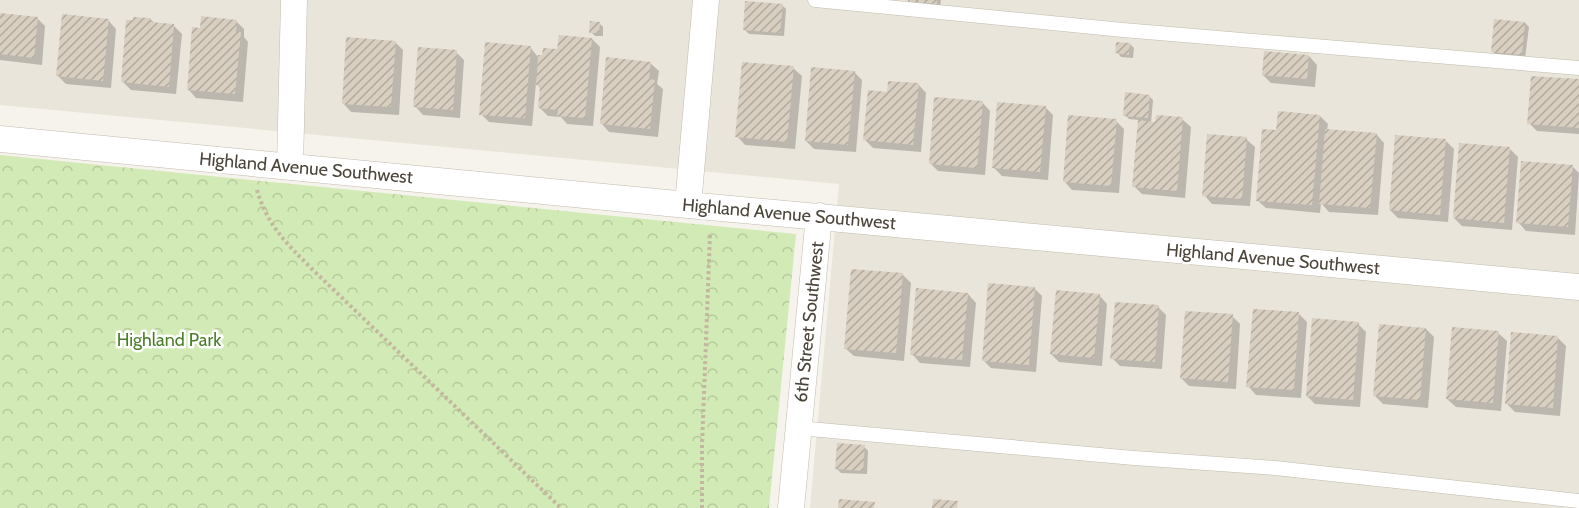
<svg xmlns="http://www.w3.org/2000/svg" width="1579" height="508" font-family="Cabin,sans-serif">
<defs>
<pattern id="forest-crowns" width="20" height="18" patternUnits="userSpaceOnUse" patternTransform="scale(1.5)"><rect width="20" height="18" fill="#d2eab5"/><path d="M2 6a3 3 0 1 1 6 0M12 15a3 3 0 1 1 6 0" fill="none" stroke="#b6ca9c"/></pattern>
<pattern id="building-hatch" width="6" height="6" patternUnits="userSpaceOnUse" patternTransform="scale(1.5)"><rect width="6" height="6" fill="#d8cfc1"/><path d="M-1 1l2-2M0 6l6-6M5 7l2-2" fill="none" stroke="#b1aa9e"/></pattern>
</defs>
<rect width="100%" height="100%" fill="#f6f3ec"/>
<path fill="#eae5da" d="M0,0H1579V508H810L839,184L0,105Z"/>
<path fill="url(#forest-crowns)" d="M0,155L796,234L769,508H0Z"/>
<path fill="#0003" d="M908,0H941L940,7L912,5Z
M782,5L786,9L784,36L749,34L745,30Z
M0,15L37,18L45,26L42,65L0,60Z
M150,19L156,24L174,26L182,34L176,94L131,90L123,82Z
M108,20L116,29L111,88L66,84L58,76Z
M236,21L244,29V37L248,42L243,102L196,98L188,89L201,30Z
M599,23L603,27V36H595L591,32Z
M1525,23L1529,27L1525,58L1496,55L1492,51Z
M592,39L600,47L593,126L567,124L561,117L548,116L540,108L541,89L536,83L532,126L489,122L481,114L530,47L538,57Z
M395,42L403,50L399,115L351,112L343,103Z
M1130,44L1134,48L1133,58L1121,57L1117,52Z
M456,52L464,60L460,118L423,115L415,106Z
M1309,56L1317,65L1315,87L1271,83L1263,75Z
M650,63L659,71L657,84L663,89L658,137L609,132L601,123Z
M793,68L802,76L795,149L745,145L737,136Z
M854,72L862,80L856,152L814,149L806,141Z
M1579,81V134L1537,131L1529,123Z
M918,84L926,93L921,152L873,148L865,140L889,94Z
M1149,96L1153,100L1151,123L1182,119L1191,127L1185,198L1142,194L1134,186L1139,120L1129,119L1125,115Z
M982,102L990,111L985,175L938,171L930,163Z
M1045,107L1053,115L1048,180L1002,176L994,168Z
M1320,116L1328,124L1327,130L1376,134L1384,143L1378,215L1329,212L1321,203L1320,213L1266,208L1257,200L1277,132Z
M1116,121L1124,129L1119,193L1072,190L1064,181Z
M1246,139L1255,147L1250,206L1212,204L1204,195Z
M1446,141L1454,149L1448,222L1398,218L1390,210Z
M1510,149L1518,157L1512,230L1462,226L1454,218Z
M1572,166L1579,173L1575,235L1526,231L1518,222Z
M903,275L911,283L904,361L854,356L845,348Z
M1034,288L1042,296L1036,372L991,368L983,360Z
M968,294L976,303L970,367L920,363L912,354Z
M1099,295L1107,304L1102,366L1059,362L1051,354Z
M1158,307L1166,315L1162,369L1120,366L1112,358Z
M1299,314L1307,322L1301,398L1256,395L1248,386Z
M1232,316L1240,324L1236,389L1189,386L1181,378Z
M1358,324L1366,332L1360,407L1315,404L1307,396Z
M1426,329L1434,337L1428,408L1383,404L1375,396Z
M1498,333L1507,341L1501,411L1456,407L1447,399Z
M1558,338L1566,346L1560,416L1515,412L1507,404Z
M864,447L868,451L867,474L841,473L837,469Z"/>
<path fill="url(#building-hatch)" d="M908,0H937V4L908,2Z
M745,1L783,4L780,33L743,30Z
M0,13L38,17L34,58L0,54Z
M62,14L109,19L103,81L56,76Z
M201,16L237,20L236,32H241L235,94L187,90L192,27L200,28Z
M133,17L151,18L150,22L174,24L169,87L121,82L126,20H133Z
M1494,19L1525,22L1522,55L1491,52Z
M590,21L600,22L599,33H589Z
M559,35L592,38L585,118L557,116L558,110L538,108L540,86L536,85L538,55H542L543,48L557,49Z
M346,37L396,41L391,107L342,104Z
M485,42L531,46L525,118L479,115Z
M1116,42L1130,43L1129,55L1115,53Z
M418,47L457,50L453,110L413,107Z
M1264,51L1309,55L1307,79L1262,75Z
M606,57L651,62L649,79L655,80L650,129L600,124Z
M742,62L794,66L787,142L735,137Z
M811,67L855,71L848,145L805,141Z
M1531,76L1579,79V128L1527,124Z
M888,81L919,83L913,145L863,140L868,90L887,92Z
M1125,92L1150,95L1148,118L1123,116Z
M934,97L983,101L977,168L929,164Z
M997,102L1046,106L1040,172L992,168Z
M1278,111L1320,115L1312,205L1256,201L1262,129L1276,130Z
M1068,115L1117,119L1111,186L1063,182Z
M1156,115L1183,117L1177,191L1132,187L1138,120L1155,122Z
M1325,129L1377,133L1370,208L1319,204Z
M1207,134L1247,137L1242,199L1202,196Z
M1395,135L1446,139L1440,215L1389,210Z
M1459,143L1510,147L1504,223L1453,218Z
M1521,161L1573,165L1568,227L1516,223Z
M851,269L903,273L896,353L844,349Z
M988,283L1035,287L1029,365L982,361Z
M916,288L968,293L962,360L910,355Z
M1056,290L1100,294L1094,358L1050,354Z
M1115,302L1159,305L1155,362L1110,359Z
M1253,309L1299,312L1294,390L1246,387Z
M1185,311L1233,314L1228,382L1180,378Z
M1312,318L1359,322L1353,400L1306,396Z
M1379,324L1426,328L1420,400L1373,396Z
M1452,327L1499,331L1493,403L1446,399Z
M1511,332L1558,336L1553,408L1505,404Z
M837,443L865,445L863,471L835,469Z
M839,499L875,502L874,508H838Z
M933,499L958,501L957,508H932Z"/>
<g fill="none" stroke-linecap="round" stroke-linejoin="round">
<g stroke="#c2bbae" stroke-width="15">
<path id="lane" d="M815,0L1123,30L1579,68
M798,428L1134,458L1275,468L1579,501"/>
</g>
<g stroke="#c2bbae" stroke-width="27">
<path id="street" d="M0,139L688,205L1579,287
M290,166L294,0
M688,205L706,0
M791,508L819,216"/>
</g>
<path stroke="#c4b79f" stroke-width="4" stroke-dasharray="3 3" stroke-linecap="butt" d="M257,190C267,225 287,244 312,269L561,508
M702,508V446L710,235"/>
<use href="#lane" stroke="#fff" stroke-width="14"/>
<use href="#street" stroke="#fff" stroke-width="26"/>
</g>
<g text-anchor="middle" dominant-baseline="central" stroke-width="5" stroke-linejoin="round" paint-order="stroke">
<g font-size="18" fill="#4b4439" stroke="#fff">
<text transform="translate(306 168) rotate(5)">Highland Avenue Southwest</text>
<text transform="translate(789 214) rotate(5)">Highland Avenue Southwest</text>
<text transform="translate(1273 259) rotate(5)">Highland Avenue Southwest</text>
<text transform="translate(809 322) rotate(-84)">6th Street Southwest</text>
</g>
<g font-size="18" fill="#4a7f2a" stroke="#fff">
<text x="169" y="340">Highland Park</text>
</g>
</g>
</svg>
